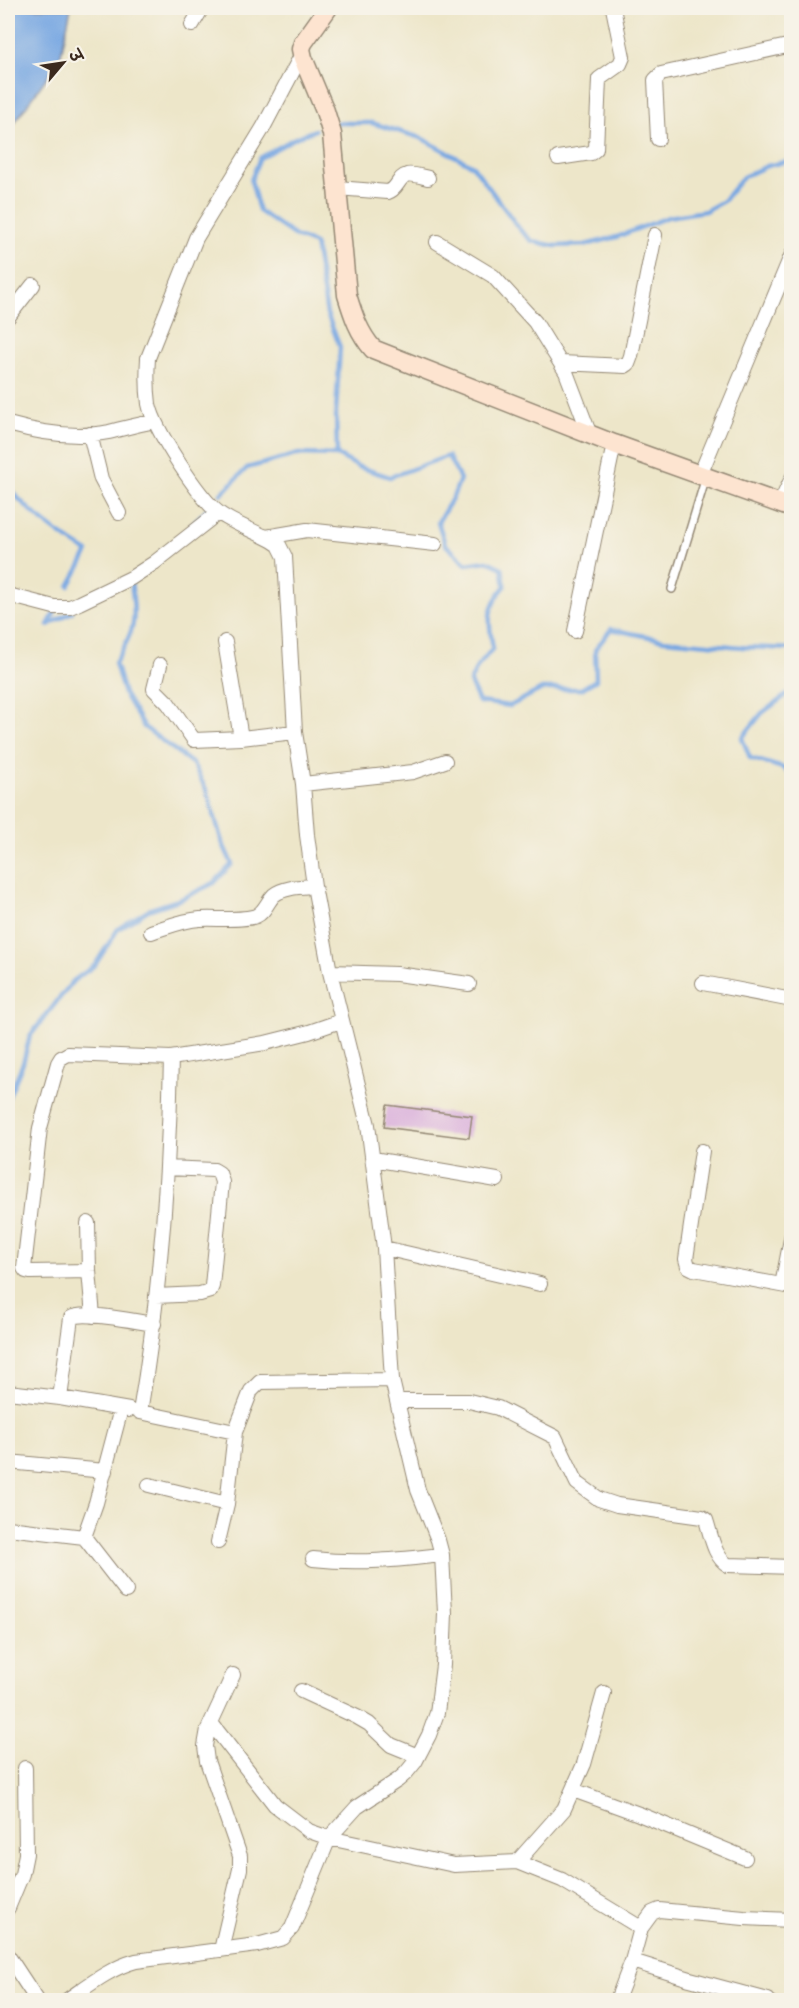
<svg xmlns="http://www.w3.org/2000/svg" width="799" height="2008" font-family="Itim,'Playpen Sans Deva',sans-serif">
<rect width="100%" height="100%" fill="#f7f3e8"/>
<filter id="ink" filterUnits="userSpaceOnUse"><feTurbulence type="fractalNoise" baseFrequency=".0167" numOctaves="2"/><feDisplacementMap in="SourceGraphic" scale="12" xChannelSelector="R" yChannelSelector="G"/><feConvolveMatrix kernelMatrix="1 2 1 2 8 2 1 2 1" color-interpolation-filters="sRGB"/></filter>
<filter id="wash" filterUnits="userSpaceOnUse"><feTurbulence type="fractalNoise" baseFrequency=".008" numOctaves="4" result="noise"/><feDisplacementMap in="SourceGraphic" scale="24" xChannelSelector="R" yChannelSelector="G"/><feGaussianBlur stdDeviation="1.35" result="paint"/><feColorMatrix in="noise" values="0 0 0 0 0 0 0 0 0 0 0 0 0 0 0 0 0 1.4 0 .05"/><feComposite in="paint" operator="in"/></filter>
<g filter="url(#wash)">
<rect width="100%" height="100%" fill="#ede6c9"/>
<path fill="#78a7e2" stroke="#5a6880" stroke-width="1.5" d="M8,8H71L60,59L8,132Z"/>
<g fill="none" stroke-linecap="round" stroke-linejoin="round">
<path stroke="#78a7e2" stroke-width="4.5" d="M335,123H372L421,138L473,166L521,231L532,241L555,246L585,245L617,237L668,217L705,211L723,201L743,177L767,166L792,160
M315,130L295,138L260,158L251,180L259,211L295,236L315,244L327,314L340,347L336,412L337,455
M8,487C31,514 57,534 88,552L69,586
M221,494L247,468L299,454L337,455L359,467L390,477L448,456L460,479L453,497L438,522L445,544L466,564L487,561L502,568L505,586C486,608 488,621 493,648L477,667L470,682L479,702L510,706L542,689H581L596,680L595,650L611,629L664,640L742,647L792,649
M192,525L208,508
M48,625L72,612
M48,625L56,610
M792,691L762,713L742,738L750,758L783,768L792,776
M8,1098L23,1063L30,1036L73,981L95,965L118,929L148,910L181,899L214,883L232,864L222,842L207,791L193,764L144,727L124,694L115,663C136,628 136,622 131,582"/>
</g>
<g id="blocks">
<path fill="#d7a9da" d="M387,1105L472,1116L469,1138L384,1127Z"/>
</g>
</g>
<g filter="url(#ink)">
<use href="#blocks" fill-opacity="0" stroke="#948874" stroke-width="1.5"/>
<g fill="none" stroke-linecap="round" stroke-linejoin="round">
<g stroke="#948874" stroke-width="10">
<path id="lane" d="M672,589L706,477"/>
</g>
<g stroke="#948874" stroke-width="16">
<path id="street" d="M192,25L202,8
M658,139L655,80L661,74L792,45
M558,158L591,153L596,149L599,79L620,64L623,57L613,8
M337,188L388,192C398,189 398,177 407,175C412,173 422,177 428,178
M437,242L493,276L535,322L566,372L590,435
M8,317L33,285
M561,363L625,366L628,364L631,356L655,235
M8,424C40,433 75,439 109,432C125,428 140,424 155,421
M90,434L101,479L119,513
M700,475L792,254
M780,504L792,478
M266,537L307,530L435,544
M8,595L54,607H70L79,603L131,578L154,563L218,513
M575,631L614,444
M225,642L241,738
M160,665L154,689L168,703L194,740L241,738L295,732
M303,784L413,772L445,761
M151,932C167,927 183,920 200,919C215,918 243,921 256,916C265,912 267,902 274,895C284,887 301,887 314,886
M330,972L397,974L469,984
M703,983L792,1000
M171,1058C169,1177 160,1295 140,1412L235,1432L251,1391L260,1382L392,1380
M702,1151L686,1259L688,1266L694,1269L792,1287
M373,1159L497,1180
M88,1223L89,1271L93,1316
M384,1248L540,1284
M89,1271L30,1272L26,1271L24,1268L40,1128L58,1063L61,1058L68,1054L171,1058L265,1043L309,1032L341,1021
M782,1285L792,1234
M156,1296L200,1294L210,1291L212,1286L222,1182L219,1173L214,1170L167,1168
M8,1392L60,1398L129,1410
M60,1398L71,1318C84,1310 137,1322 154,1324
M397,1401H469L498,1408L555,1437L577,1483L599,1499L617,1505L702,1517L706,1520C711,1535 714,1557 728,1565L792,1567
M121,1409L96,1503L84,1537L126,1591
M8,1462L105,1471
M149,1485L227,1504L235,1432
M8,1528L84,1537
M218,1542L227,1504
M313,1559C357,1564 399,1560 442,1555
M301,1691L357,1717L369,1724L391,1745L418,1756
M211,1723L275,1805L309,1831L329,1838L454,1865L517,1862L562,1880L641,1928L632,1961L617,2000
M573,1790L639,1814L745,1858
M517,1862L564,1809L584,1764L604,1693
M8,1908L22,1874L26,1854L25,1768
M641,1928L652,1913L659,1910L744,1918L792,1920
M221,1950L240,1869V1856L207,1761L205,1746L208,1729L233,1675
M8,1956L37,2000
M632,1961L690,1979L768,2000
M67,2000C89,1985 110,1968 136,1961L257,1945L283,1938L292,1928L329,1838L357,1807L398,1780L406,1773L415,1762L429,1735L437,1713L443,1665L445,1613L442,1555L438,1540L418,1490L392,1380L384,1248L368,1125L330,972L314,886L307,835L303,784L295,732L285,557L279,545L273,541C257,532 232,523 219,513C199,498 154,429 149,404C147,389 147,373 148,358L196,238L263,128L302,54"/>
</g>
<g stroke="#948874" stroke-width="21">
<path id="secondary" d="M328,8L303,43L301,49L303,58L325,111L332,134L347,295C353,315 359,333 373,349L614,444L792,508"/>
</g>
<use href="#lane" stroke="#fff" stroke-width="7"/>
<use href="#street" stroke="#fff" stroke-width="14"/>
<use href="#secondary" stroke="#fde4d0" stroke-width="18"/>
</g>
</g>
<rect width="799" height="2008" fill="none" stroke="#f7f3e8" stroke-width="30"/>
<g transform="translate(63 63) rotate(61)" stroke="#f7f3e8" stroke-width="4.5" paint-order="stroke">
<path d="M0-4.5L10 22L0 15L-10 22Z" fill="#3b2a1e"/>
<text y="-9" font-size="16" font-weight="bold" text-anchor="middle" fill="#3b2a1e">उ</text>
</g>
</svg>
